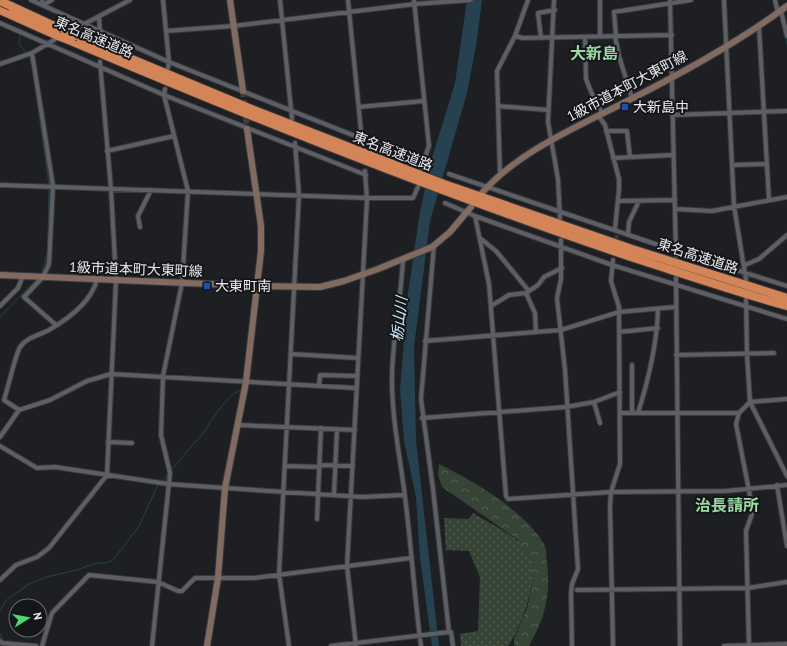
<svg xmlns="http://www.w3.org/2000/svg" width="787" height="646" font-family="'PT Sans','Noto Sans JP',sans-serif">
<defs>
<pattern id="grass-dots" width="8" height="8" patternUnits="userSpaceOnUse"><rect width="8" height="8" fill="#354435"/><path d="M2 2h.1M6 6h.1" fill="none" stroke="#525f53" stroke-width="1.8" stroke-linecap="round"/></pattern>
<pattern id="forest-crowns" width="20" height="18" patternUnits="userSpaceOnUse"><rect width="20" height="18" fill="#354435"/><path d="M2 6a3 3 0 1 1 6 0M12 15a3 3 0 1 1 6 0" fill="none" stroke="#525f53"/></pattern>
</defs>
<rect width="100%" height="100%" fill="#1e1f23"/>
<path fill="url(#grass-dots)" d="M473,513C487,522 505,530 518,541C522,544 530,556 532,561C538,581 520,630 508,646H461L460,634L478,631L480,577L469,551L446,550L444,518L469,519Z"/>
<path fill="url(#forest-crowns)" d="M439,464C473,481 524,510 544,544C547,549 546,557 547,562C551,596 545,617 529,646H514V639L527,608L532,586V561L517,539L442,487L438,475Z"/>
<path fill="#264251" d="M467,0H482L476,46L467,93L430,221L414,347L416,441L439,646H432L420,558L416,497L404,441L400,389L408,293L420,212L431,161L455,83Z"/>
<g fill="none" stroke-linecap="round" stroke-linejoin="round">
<path stroke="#264251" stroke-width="1" d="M20,34L19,44L27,54
M785,36L787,44
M29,56L32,67
M35,84L49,185
M48,243L49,188
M41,274L47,256
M0,317L36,280
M171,470L205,431C210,421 228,395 239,391
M162,481L168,474
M0,612L4,603L10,597L29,584L46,577L77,570L96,563H106L113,560L139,526L158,485
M0,633L4,642"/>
<path stroke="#3d3d41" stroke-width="4" stroke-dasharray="4 2" stroke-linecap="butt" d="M362,142L363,153
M615,245L617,235"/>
<path stroke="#3d3d41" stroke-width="6" stroke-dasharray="6 3" stroke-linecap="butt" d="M243,91L247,129"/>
<g stroke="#3a3a3e" stroke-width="6">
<path id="street" d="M31,0L169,62L423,163
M42,0L43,5L52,0
M163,0L169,62L168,68
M280,0L292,119
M348,0L362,141
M414,0L429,146L423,163V171
M554,0L548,122L558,179L560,218
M600,0V36
M670,0L676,256
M724,0L734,206L746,280
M775,0L778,13
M781,11L787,36
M99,17L100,31
M0,23L164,95L366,175
M759,27L769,200
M166,31L233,26L415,4L471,0
M69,32L130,0
M515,36L523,38L672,35
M615,36L619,56L632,98
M616,36L614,12L691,0
M585,37L586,79L592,94L602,113
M541,38L538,13L555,10
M110,42L112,36
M32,53L53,186L49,264L43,277L24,297L56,325
M0,64L32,53L59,37
M498,106L548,110
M359,107L424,101
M598,115L605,125L619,179V189L615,229
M672,115L787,111
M606,131H627L630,157
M107,151L174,136
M613,158L673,155
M733,165L767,164
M449,174L676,251L787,286
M500,174L497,71L515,36L528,0
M0,185L367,198H413L418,187
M618,201L675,200
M445,203L475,216L612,265L787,319
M675,209L712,211L787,197
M475,216L489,284L506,496L508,499L611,492L726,491L787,485
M140,227L138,216L151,190
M628,234L629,222L639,201
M480,238L496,251L529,291
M561,240V279L557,298L565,370L578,569L572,584L571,593L572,646
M434,245L421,399L433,489L449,632H451L453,646
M403,259C401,300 392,339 392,380C392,417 399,452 404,489C411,541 414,594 421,646
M613,260L611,281L619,307L620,464L611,492L610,506L613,646
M745,265L759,259L787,235
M676,278L680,646
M526,293L535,313L536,332
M746,299L747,354L750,402L787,476
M0,306L18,288L23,276
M491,306L509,295L526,293L538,285L544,277L562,268
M619,332L658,328
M425,341L561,330L619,312L675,307
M291,354L358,358
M676,355L774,353
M632,365V413
M319,386L320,375L357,376
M594,402L600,423
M19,410L4,400C8,388 15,356 20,347C27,337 40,335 49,330C68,319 92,301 97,279
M620,413H739
M638,413C649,378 657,345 658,309
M422,418L566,407L594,402L620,392
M238,425L355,430
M0,437L19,410L50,400L87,381L111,374L356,388
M108,442L132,443
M0,446L37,468L55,467L168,484L225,488L362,497L404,495
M320,465L353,466
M285,466L320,467
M777,485L787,546
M334,494L337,429
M317,519L321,428
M0,580L16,565L37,557L49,548L107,475L116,280L111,189L100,62
M577,590L748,588L787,582
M0,641L2,643L36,646
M42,646L52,613L89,575L158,582L178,591H182L195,578H254L411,558
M152,646L170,473L161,435L163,376L182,283L188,191L164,95L165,89
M289,646L279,574L299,195L295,143
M331,646L449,632
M356,646L347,566L367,200L365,171
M724,646L787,644
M749,646L746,531L753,511L736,424L739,413L750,402L787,399"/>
</g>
<g stroke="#3a3a3e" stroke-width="8">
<path id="secondary" d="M230,0L243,91
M482,193C519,150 584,124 633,98C686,71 739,42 787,6
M0,275L257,286L320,287L344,281L378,269L432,247L450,232L471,207
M207,646L218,578L225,488L246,382L261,251V226L247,129"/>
</g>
<g stroke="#3a3a3e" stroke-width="10">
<path id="highway" d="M11,6L65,31
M0,10L58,36
M79,37L254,110L444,184L632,249L787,298
M71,41C257,120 445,195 637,259C687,275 737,292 787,306"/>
</g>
<use href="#street" stroke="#5e5f64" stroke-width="4"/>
<use href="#secondary" stroke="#816a60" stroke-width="6"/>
<use href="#highway" stroke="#d38558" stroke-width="8"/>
<g stroke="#3a3a3e" stroke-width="10" stroke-linecap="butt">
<path id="highway-bridge" d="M0,1L11,6
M65,31L79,37
M58,36L71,41"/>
</g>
<use href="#highway-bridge" stroke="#d38558" stroke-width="8"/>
</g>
<g fill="#1a4fb4" stroke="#151619" stroke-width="1.5">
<rect x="621" y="103" width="8" height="8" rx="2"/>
<rect x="203" y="282" width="8" height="8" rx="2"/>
</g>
<g text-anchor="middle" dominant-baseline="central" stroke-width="4" stroke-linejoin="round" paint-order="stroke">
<g font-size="14" fill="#eaeaed" stroke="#151619">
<text transform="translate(94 37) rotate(23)">東名高速道路</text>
<text transform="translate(627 86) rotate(-28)">1級市道本町大東町線</text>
<text transform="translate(393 151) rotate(21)">東名高速道路</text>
<text transform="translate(698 256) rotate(18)">東名高速道路</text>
<text transform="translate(136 269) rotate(2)">1級市道本町大東町線</text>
</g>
<g font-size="14" fill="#eaeaed" stroke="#151619" text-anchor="start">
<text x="633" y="107">大新島中</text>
<text x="215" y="286">大東町南</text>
</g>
<g font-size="15" font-style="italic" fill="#c8e9fd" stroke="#151619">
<text transform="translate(399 319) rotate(-83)">栃山川</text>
</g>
<g font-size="16" font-weight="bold" fill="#99daa4" stroke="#151619">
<text x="594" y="53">大新島</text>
<text x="727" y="505">治長請所</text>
</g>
</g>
<g transform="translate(28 618) rotate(79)"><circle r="19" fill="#151619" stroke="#6a6b6e"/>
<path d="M0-3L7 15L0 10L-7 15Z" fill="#4fd675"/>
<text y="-6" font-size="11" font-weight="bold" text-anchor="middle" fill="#eaeaed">N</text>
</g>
</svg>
